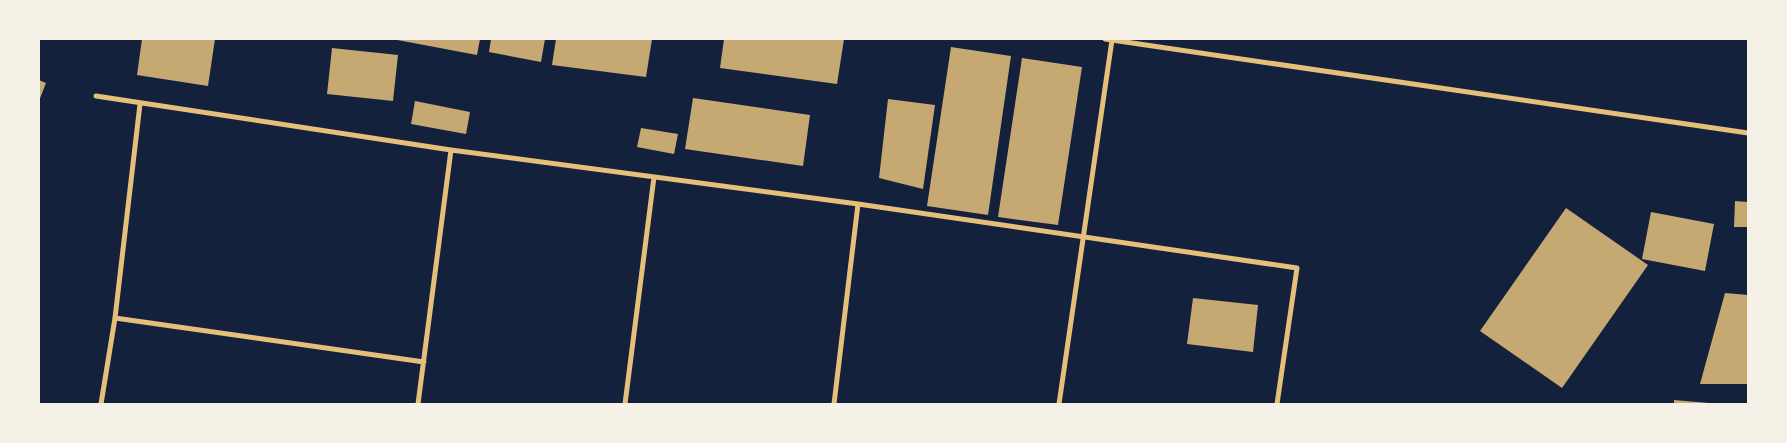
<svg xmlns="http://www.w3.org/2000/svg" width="1787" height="443" font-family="'Roboto Condensed',sans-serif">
<rect width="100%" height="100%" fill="#14213d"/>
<path fill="#c6a872" d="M142,39H215L208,86L137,75Z
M392,39H480L477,55Z
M491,39H545L541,62L489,52Z
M556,39H652L646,77L552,65Z
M724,39H844L837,84L720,68Z
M951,47L1011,56L988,215L927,206Z
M332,48L398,55L393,101L327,94Z
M1022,58L1082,67L1058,225L998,217Z
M39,80L46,83L39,101Z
M693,98L810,115L803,166L685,149Z
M888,99L935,105L923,189L879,178Z
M415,101L470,112L466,134L411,124Z
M641,128L678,134L674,154L637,147Z
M1735,201L1748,202V227H1734Z
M1566,208L1648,265L1562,388L1480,331Z
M1651,212L1714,224L1705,271L1642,259Z
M1725,293L1748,295V384H1700Z
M1193,298L1258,305L1253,352L1187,344Z
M1674,400L1709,403V404H1674Z"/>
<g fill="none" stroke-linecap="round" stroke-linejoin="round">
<path stroke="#e5c07b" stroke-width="5" d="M1105,39L1748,133
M96,96L451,150L858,204L1297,268L1277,404
M115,318L424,362
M101,404L115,318L140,104
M418,404L451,150
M625,404L654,177
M834,404L858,204
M1059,404L1112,40"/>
</g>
<rect width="1787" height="443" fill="none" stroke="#f6f1e7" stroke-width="80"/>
</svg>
